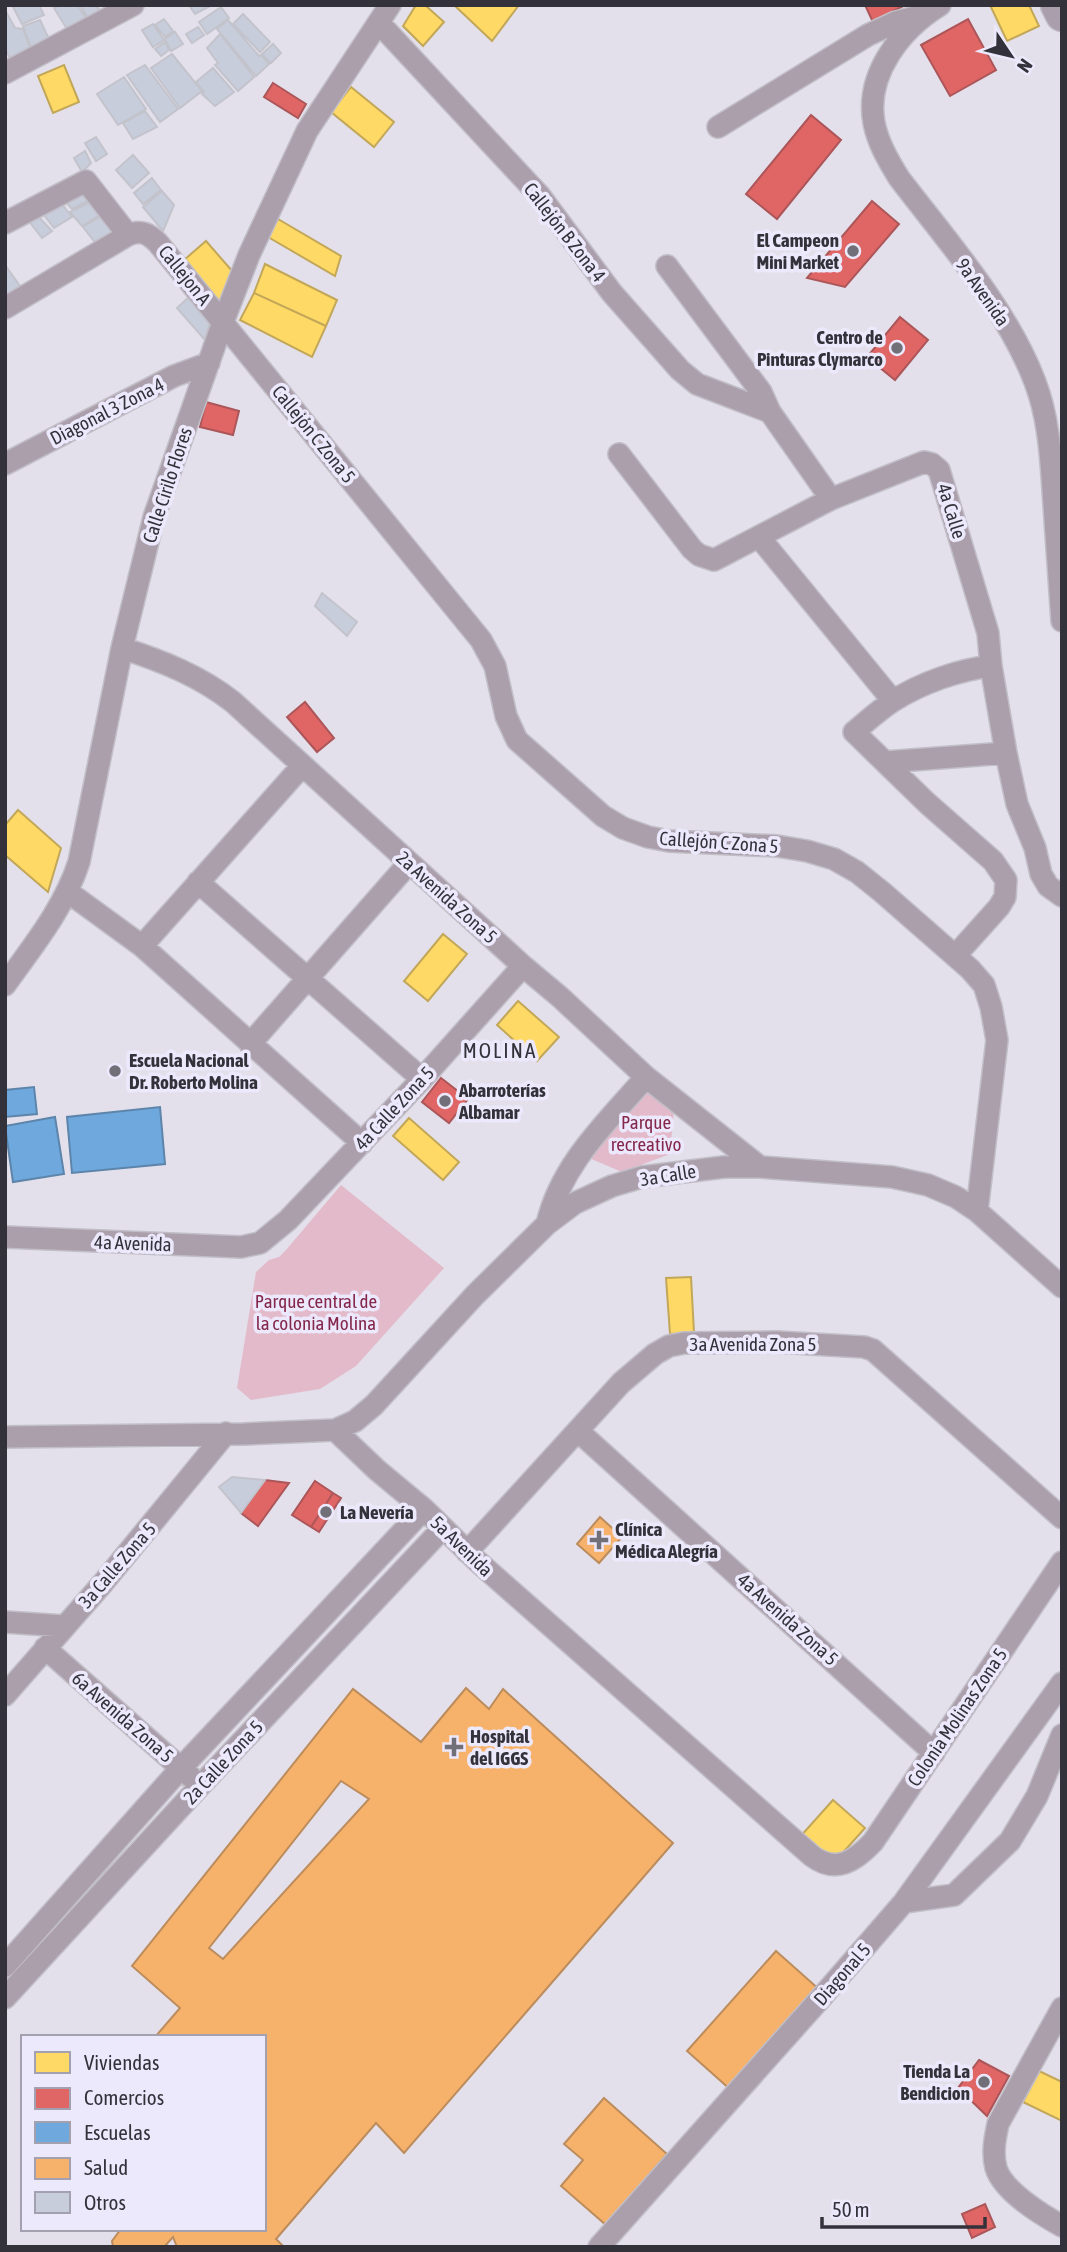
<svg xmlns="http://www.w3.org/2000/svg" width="1067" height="2252" font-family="'Asap Condensed',sans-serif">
<rect width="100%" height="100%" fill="#e3e0eb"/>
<path fill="#e2bac9" d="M650,1090L674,1110L670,1154L622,1172L589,1158Z
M341,1185L444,1268L356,1366L320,1389L251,1400L237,1388L256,1272L269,1260L279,1257L286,1250Z"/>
<path fill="#ffd966" stroke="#c2a759" stroke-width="2" d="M416,5H425L444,22L423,46L403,26Z
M454,5H519L492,41Z
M990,5H1029L1039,26L1007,41Z
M64,65L79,102L53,113L38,76Z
M351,87L394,122L374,147L331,112Z
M278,219L341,256L335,276L268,237Z
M206,241L233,272L220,302L184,260Z
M265,264L337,300L326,326L254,293Z
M254,293L326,326L312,357L240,320Z
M18,810L61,848L48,892L5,855V825Z
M443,934L467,954L428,1001L404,981Z
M518,1001L559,1037L537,1061L497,1025Z
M409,1118L459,1162L443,1180L393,1136Z
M691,1277L694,1333L670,1334L666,1278Z
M833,1800L865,1828L839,1857L824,1859L799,1838Z
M1039,2071L1062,2082V2121L1023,2102Z"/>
<path fill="#e06666" stroke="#ac5659" stroke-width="2" d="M865,5H905L873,22Z
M968,19L996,70L950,96L921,45Z
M273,83L306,104L298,118L264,97Z
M811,115L841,140L777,219L746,194Z
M872,201L899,224L845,287L807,278Z
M900,317L928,340L895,380L867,357Z
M206,402L239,411L233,435L200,427Z
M305,702L334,738L317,752L287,717Z
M441,1078L468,1099L449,1123L422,1102Z
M265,1480L289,1483L258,1526L241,1513Z
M315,1481L333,1493L311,1527L292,1515Z
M333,1493L341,1498L319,1532L311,1527Z
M979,2060L1009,2076L987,2116L958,2088Z
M985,2204L995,2227L972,2238L962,2214Z"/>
<path fill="#6fa8dc" stroke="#5d85ab" stroke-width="2" d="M34,1087L37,1114L5,1117V1090Z
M160,1107L165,1164L72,1173L67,1117Z
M55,1117L64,1174L13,1182L5,1126Z"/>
<path fill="#f6b26b" stroke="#bc8c5c" stroke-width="2" fill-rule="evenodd" d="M600,1517L622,1537L599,1563L577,1544Z
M466,1688L489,1709L503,1689L673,1843L404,2153L376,2123L276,2239L284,2247H177L173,2237L164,2247H113L112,2241L121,2229H264V2037H155L180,2008L132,1966L353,1689L421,1742ZM341,1781L369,1799L223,1959L209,1948Z
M776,1951L821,1991L732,2091L687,2051Z
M604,2098L667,2154L606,2225L561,2186L583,2160L564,2144Z"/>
<path fill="#c8cddc" stroke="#c3c3cc" stroke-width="2" d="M12,5H39L44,15L22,24Z
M60,5H77L86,18L67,29L54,8Z
M80,5H95L100,10L88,18Z
M189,5H212L195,14Z
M221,7L229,18L207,34L199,22Z
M5,10L15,28L23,29L30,48L10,58L5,49Z
M243,14L270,42L260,52L233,24Z
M164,19L173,31L165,37L155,25Z
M40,20L49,39L31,47L23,26Z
M228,20L259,56L261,55L269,64L256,76L217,29Z
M153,24L164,40L153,47L142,30Z
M198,27L204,35L192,43L186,34Z
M175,32L183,44L171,51L165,39Z
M220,34L254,77L238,91L215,65L218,63L207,48Z
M165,42L169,50L161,56L155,49Z
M273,44L281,53L271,63L262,54Z
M172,54L202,91L180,108L151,68Z
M145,65L178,109L160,122L127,75Z
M213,68L234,92L215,106L202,94L204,92L196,82Z
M124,77L146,109L118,125L97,94Z
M145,111L157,127L133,139L123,123Z
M96,137L107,154L96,161L85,143Z
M85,151L91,163L82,172L74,158Z
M133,155L149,173L132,188L116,170Z
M152,178L161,190L143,204L134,193Z
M86,191L93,198L72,209L65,201Z
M162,191L174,205L163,231L143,207Z
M94,200L105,212L82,226L70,212Z
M61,203L72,217L54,228L41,211Z
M106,213L120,231L97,245L83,227Z
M36,214L52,231L42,238L28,220Z
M5,265L20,286L5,296Z
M191,295L211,319L205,340L177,308Z
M322,593L357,622L347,636L315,606Z
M232,1477L265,1480L241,1513L219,1487Z"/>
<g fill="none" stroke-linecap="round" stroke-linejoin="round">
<g stroke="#c1bec7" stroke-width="24">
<path id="street" d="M940,5C901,29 865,74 874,123C878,143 888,160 899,178C947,241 1007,308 1035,382C1050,421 1051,463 1054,504C1057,543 1059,582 1062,621
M379,23L540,196L612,293L680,370L697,384L770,412
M5,73L133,5
M718,127L868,35L896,22L923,15
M5,223L86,181L128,235
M667,266L761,392L770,412L831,499
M5,308L128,235C141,229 149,234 158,243L481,640L495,666L506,716L517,740L603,816L623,828L648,837L669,841L777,846L807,851L834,859L857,872L882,892L970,969L984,985L991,1007L997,1040L977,1211
M619,454L692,549L699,555L714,560L831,499L924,462L932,464L939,470L988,633L991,666L1006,753L1017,804L1035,848L1041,874L1048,886L1062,896
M5,464L174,376L209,363
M759,537L893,701
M122,648C162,661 200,676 233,702L523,966L560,997L646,1077L760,1167
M885,762L1006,753
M198,882L422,1079
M68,892L142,946L362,1143
M142,946L302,766
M955,956L999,907L1005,897L1006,880L993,861L927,803L854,732C866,722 879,710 893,701C921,683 958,670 991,666
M5,985C33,946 64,908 79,862L122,648L154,517L223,322L249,255L307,131L390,5
M250,1044L409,863
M547,1224C561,1164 607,1122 646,1077
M5,1237L241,1247L260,1243L288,1220L422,1079L523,966
M335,1430L377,1470L424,1509L476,1560L812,1856C836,1874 855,1861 873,1842L1062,1562
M578,1431L934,1753
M5,1437L244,1434L335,1430L355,1421L374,1405L475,1295L547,1224L575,1203L612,1186L642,1177L724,1167H760L892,1177L928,1185L956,1197L977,1211L1062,1287
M467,1552L621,1383L655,1354L669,1346L684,1343L777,1342L864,1347L873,1350L1062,1518
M5,1622L64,1626
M45,1648L191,1777
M5,1695L103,1583L226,1433
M904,1902L954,1895L1010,1841L1037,1796L1062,1735
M5,1966L181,1768L424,1509
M5,1998L200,1786L443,1528
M1062,2008L998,2124C995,2138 992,2153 996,2168C1003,2191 1042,2215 1062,2226
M599,2247L820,1999L904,1902L1062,1683"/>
</g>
<g stroke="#c1bec7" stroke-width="35">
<path id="secondary" d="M1057,5L1062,15"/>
</g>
<use href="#street" stroke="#ab9fab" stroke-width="21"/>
<use href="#secondary" stroke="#aa9eac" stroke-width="32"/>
</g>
<g fill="#716f78" stroke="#ede9fd" stroke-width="2.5">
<circle cx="853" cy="251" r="7"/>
<circle cx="897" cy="348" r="7"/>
<circle cx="115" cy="1071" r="7"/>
<circle cx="445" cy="1101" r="7"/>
<circle cx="326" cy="1512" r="7"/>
<path d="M595.5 1529.5h7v7h7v7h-7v7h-7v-7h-7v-7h7z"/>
<path d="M450.5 1736.5h7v7h7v7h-7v7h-7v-7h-7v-7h7z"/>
<circle cx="984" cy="2082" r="7"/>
</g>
<g text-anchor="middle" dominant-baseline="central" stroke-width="7" stroke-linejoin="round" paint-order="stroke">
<g font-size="19" fill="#33323a" stroke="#ede9fd">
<text transform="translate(565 232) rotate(52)">Callejón B Zona 4</text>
<text transform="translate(185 275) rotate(51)">Callejon A</text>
<text transform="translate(983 292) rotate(55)">9a Avenida</text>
<text transform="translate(107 411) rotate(-27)">Diagonal 3 Zona 4</text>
<text transform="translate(314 434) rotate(51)">Callejón C Zona 5</text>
<text transform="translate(167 485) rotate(-72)">Calle Cirilo Flores</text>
<text transform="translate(952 511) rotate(73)">4a Calle</text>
<text transform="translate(719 842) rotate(4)">Callejón C Zona 5</text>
<text transform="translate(447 897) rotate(42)">2a Avenida Zona 5</text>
<text transform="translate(394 1108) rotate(-47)">4a Calle Zona 5</text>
<text transform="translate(668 1175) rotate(-9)">3a Calle</text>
<text transform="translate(133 1243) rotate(2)">4a Avenida</text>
<text x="753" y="1344">3a Avenida Zona 5</text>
<text transform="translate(462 1546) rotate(44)">5a Avenida</text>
<text transform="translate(117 1565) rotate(-49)">3a Calle Zona 5</text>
<text transform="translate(788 1619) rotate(42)">4a Avenida Zona 5</text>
<text transform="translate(123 1717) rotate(41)">6a Avenida Zona 5</text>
<text transform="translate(957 1717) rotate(-56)">Colonia Molinas Zona 5</text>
<text transform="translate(223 1762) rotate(-47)">2a Calle Zona 5</text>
<text transform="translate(842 1974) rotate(-49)">Diagonal 5</text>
</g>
<g font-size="19" font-weight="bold" fill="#33323a" stroke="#ede9fd" text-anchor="start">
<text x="839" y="240" text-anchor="end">El Campeon<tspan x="839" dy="22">Mini Market</tspan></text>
<text x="883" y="337" text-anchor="end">Centro de<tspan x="883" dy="22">Pinturas Clymarco</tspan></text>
<text x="129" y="1060">Escuela Nacional<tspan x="129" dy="22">Dr. Roberto Molina</tspan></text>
<text x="459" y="1090">Abarroterías<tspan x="459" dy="22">Albamar</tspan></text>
<text x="340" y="1512">La Nevería</text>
<text x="615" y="1529">Clínica<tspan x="615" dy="22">Médica Alegría</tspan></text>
<text x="470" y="1736">Hospital<tspan x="470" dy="22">del IGGS</tspan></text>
<text x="970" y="2071" text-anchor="end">Tienda La<tspan x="970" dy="22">Bendicion</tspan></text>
</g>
<g font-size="19" fill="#84274a" stroke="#ede9fd">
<text x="646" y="1122">Parque<tspan x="646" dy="22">recreativo</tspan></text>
<text x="316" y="1301">Parque central de<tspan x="316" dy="22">la colonia Molina</tspan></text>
</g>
<g font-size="21" letter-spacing="2" fill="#33323a" stroke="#ede9fd">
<text x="500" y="1050">MOLINA</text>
</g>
</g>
<rect width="1067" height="2252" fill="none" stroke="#33323a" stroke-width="14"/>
<rect x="21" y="2035" width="245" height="196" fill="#ede9fd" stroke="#a3a0af" stroke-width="2"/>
<rect x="35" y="2052" width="35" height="21" fill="#ffd966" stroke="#a3a0af" stroke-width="2"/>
<text x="84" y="2070" font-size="21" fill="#33323a">Viviendas</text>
<rect x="35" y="2088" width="35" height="21" fill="#e06666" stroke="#a3a0af" stroke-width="2"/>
<text x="84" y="2105" font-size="21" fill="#33323a">Comercios</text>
<rect x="35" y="2122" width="35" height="21" fill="#6fa8dc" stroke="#a3a0af" stroke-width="2"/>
<text x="84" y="2140" font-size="21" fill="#33323a">Escuelas</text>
<rect x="35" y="2158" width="35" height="21" fill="#f6b26b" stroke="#a3a0af" stroke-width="2"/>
<text x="84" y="2175" font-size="21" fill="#33323a">Salud</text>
<rect x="35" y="2192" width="35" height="21" fill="#c8cddc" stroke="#a3a0af" stroke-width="2"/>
<text x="84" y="2210" font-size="21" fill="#33323a">Otros</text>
<g transform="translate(1011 56) rotate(125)" stroke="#ede9fd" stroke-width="5" paint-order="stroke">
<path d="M0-5L12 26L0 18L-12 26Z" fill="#33323a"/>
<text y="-10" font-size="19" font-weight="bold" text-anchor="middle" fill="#33323a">N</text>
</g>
<path d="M822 2217v10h163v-10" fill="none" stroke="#33323a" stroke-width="3.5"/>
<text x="832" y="2217" font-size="21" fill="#33323a" stroke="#ede9fd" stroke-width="5" paint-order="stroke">50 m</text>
</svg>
